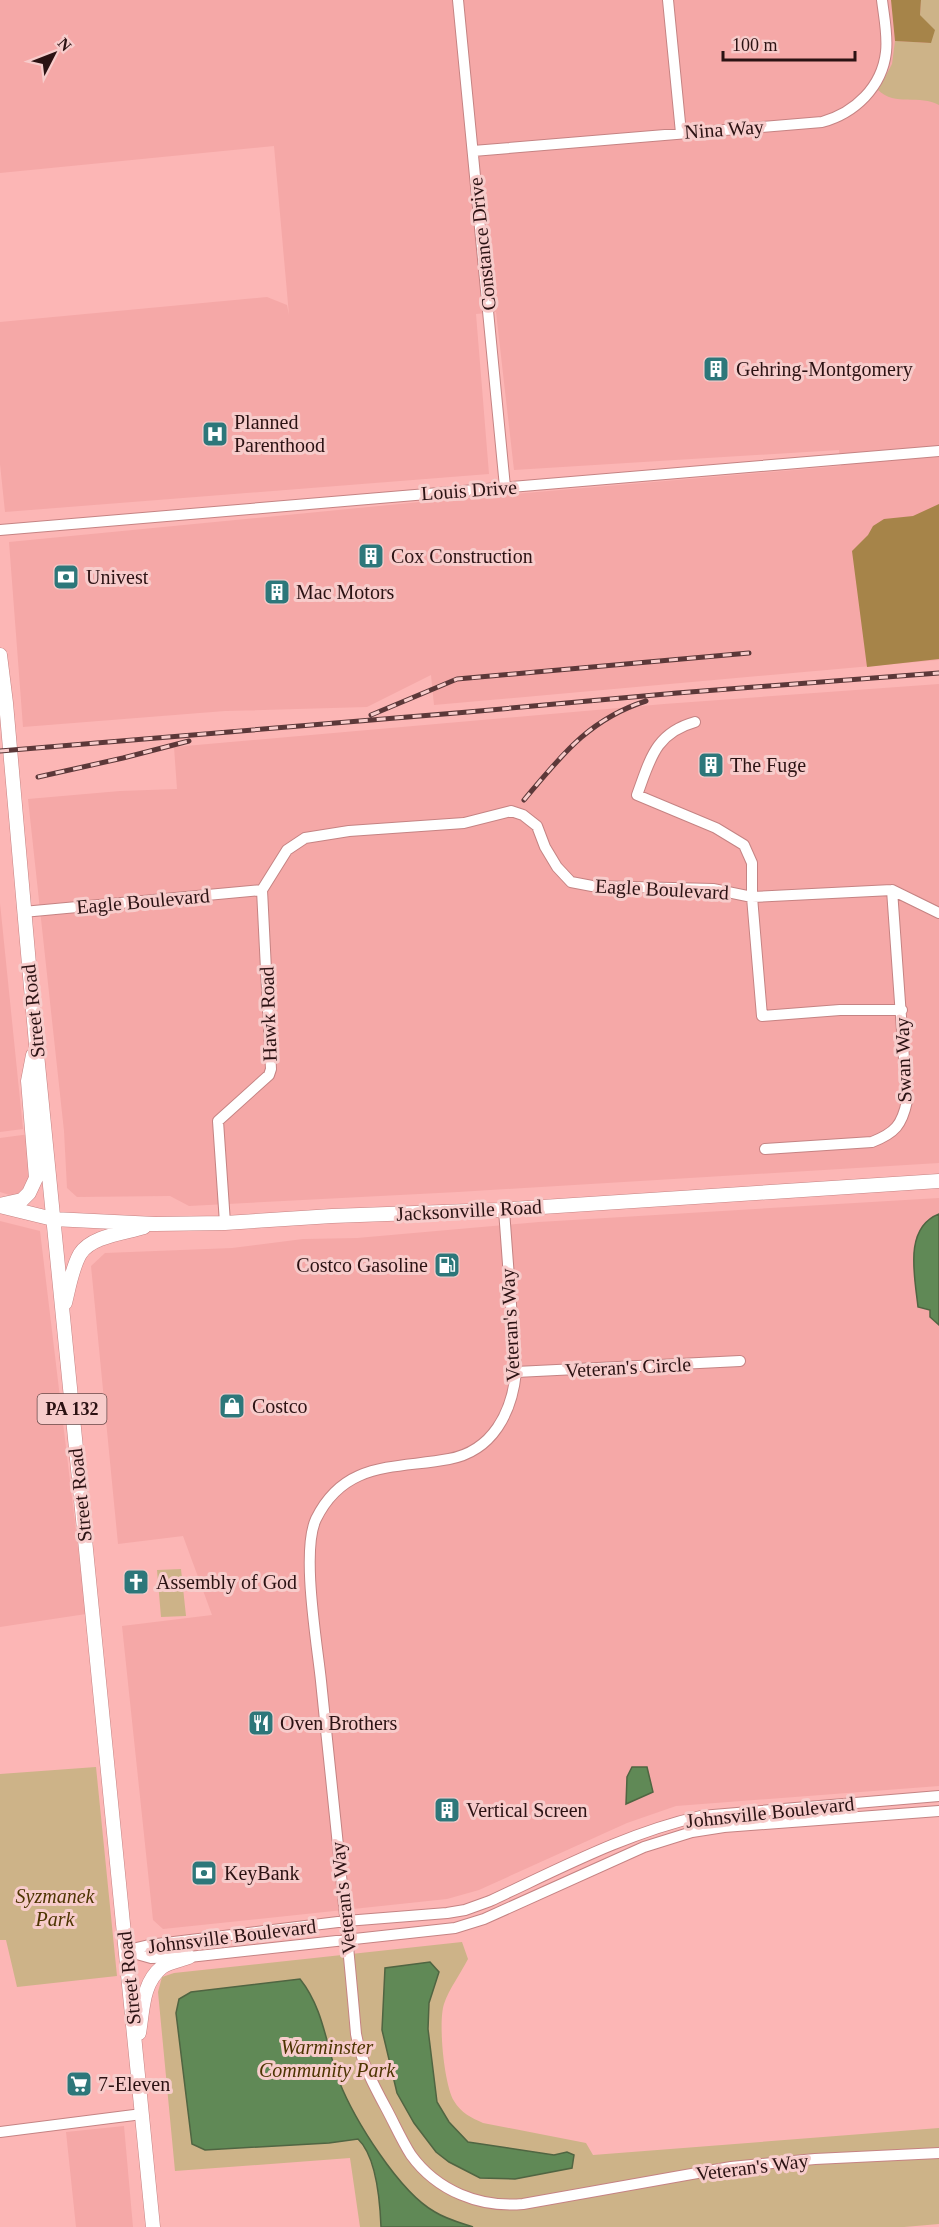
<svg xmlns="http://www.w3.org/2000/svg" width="939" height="2227" font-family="Georgia,serif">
<rect width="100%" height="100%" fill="#fcb6b5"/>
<path fill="#f5a8a7" d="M0,0H939V660L434,705L431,675L367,707L225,711L23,727L9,542L420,502L841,466L839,450L514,470L496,312L476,314L489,474L5,512L0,464V322L267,297L287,305L289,315L274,146L0,173Z
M939,684V1163L458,1192L189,1206L170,1196L77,1197L67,1188L64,1131L28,799L120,791L177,789L174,747L664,704Z
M0,903L23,1129L0,1132Z
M30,1134L33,1173L21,1195L13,1196L0,1192V1138Z
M939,1198V1786L676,1806L627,1823L479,1890L447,1899L163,1929L153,1920L122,1626L212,1615L183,1536L118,1544L91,1266L105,1253L232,1248L303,1239L357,1238L539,1222Z
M0,1221L40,1231L86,1614L0,1627Z
M124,2126L133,2227H76L66,2132Z"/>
<path fill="#cdb388" d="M921,0H939V105C920,94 895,107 878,90L892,64L895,41L931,43L920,15Z
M181,1569L186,1616L161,1617L157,1570Z
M96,1767L117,1976L17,1987L6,1940H0V1774Z
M462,1942L468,1959C461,1973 449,1989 444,2004C438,2022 444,2085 454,2101C461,2113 472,2118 483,2123L586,2143L593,2155L939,2128V2224L904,2227H360L350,2158L175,2171L158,1992L162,1977L174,1973Z"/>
<path fill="#a68449" d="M891,0H921L920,15L935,30L931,43L895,41Z
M939,504V659L867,667L852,551L868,535L873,526L884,519L913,516Z"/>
<path fill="#608956" stroke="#506542" stroke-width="1.5" d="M939,1214V1325L930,1317V1310L918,1307C915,1277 903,1228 939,1214Z
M632,1767H647L653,1792L626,1804L627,1777Z
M430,1962L439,1972L429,2003L428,2029L437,2102L449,2122L468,2142L554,2155L567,2152L574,2155L572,2168L515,2179L480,2178L449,2162L436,2152L414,2123L397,2093L382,2030L385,1968Z
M300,1979C324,2009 326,2046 339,2081C354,2119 399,2192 435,2212C446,2219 461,2223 473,2227H381C380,2201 377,2157 358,2139L329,2143L205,2150L192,2144L176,2013L179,1999L191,1992Z"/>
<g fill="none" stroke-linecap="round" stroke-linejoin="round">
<g stroke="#c58383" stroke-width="12">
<path id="minor" d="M458,0L505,487
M668,0L681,133
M473,151L822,122C855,113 882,87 886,52C888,35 884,17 882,0
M0,530L939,451
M695,722C655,733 650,760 637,795L716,828L744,845L752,863V897L762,1016L840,1010H902
M262,890L287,850L305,838L349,831L464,823L511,811L523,815L537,826L545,847L557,867L571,882L592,886L713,889L752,897L892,890L939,913
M23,912L262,890
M765,1149L872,1142C895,1133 902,1125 907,1101L892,890
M504,1210L516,1372C512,1412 493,1451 449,1459C396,1469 345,1460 316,1519C301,1551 317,1643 321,1681C333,1799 346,1916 356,2034C361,2062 374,2086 387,2110C395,2125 402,2141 411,2155C437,2191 480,2208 523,2204L731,2167L815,2159L939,2153
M225,1223L218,1121L269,1075L271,1069L262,890
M516,1372L740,1361
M128,1950L149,1945L346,1921L447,1913L465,1910L490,1901C559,1869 626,1833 701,1816L939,1796
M126,1951L151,1958L189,1957L455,1928L484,1919L644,1847L692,1832L724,1827L939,1811
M0,2132L142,2114"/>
</g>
<g stroke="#c58383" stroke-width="15">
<path id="major" d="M0,655L6,703L36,1044L153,2227
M0,1205L22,1200L29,1193L36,1178L28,1081L33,1055
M0,1206L53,1219L155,1224L225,1223L332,1216L498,1210L939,1181
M65,1303C69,1287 72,1268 80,1254C91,1236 125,1233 144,1227
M139,2033C143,2010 142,1983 162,1967C169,1962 181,1960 189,1957"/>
</g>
<use href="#minor" stroke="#fff" stroke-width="10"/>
<use href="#major" stroke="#fff" stroke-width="14"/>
<g stroke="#5c3839" stroke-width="5">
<path id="rail" d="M371,715L457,679L749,653
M0,751L468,712L677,693L939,673
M38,777L123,758L189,741
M524,800C561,756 589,719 646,701"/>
</g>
<use href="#rail" stroke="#f7cccb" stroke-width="3" stroke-dasharray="9" stroke-linecap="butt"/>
</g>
<defs>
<g id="building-square" transform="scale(1.35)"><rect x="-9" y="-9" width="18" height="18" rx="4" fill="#2d777a" stroke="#f7cccb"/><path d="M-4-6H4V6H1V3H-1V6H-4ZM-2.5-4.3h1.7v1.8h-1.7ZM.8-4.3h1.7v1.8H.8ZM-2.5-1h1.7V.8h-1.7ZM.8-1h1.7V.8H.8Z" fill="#fff"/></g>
<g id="hospital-square" transform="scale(1.35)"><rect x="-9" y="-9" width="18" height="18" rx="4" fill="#2d777a" stroke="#f7cccb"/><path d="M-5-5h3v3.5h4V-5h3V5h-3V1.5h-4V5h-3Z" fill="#fff"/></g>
<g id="bank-square" transform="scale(1.35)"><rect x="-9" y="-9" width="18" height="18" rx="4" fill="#2d777a" stroke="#f7cccb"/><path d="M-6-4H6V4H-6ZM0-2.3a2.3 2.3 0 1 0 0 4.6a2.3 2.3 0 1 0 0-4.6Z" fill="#fff"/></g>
<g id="fuel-square" transform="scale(1.35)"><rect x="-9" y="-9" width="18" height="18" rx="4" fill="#2d777a" stroke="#f7cccb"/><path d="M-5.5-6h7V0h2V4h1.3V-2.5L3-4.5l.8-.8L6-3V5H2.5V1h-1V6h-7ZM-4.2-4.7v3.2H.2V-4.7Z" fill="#fff"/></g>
<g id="shop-square" transform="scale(1.35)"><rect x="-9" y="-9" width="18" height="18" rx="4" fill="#2d777a" stroke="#f7cccb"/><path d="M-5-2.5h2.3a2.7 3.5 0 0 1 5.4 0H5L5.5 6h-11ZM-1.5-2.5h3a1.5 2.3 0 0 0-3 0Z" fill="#fff"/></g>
<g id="church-square" transform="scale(1.35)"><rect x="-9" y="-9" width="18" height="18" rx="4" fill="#2d777a" stroke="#f7cccb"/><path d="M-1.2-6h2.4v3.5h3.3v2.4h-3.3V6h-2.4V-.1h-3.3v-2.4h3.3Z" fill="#fff"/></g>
<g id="restaurant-square" transform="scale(1.35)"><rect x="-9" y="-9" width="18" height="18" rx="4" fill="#2d777a" stroke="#f7cccb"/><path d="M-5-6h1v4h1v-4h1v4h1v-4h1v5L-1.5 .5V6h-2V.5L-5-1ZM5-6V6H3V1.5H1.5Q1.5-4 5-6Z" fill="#fff"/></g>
<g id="supermarket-square" transform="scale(1.35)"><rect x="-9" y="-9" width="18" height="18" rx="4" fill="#2d777a" stroke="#f7cccb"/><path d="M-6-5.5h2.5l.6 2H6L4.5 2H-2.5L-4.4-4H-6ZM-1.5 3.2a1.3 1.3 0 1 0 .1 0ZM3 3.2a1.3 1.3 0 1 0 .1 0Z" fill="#fff"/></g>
</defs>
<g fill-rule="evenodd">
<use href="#building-square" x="716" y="369"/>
<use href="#hospital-square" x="215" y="434"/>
<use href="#building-square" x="371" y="556"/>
<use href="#bank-square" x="66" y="577"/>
<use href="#building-square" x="277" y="592"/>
<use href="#building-square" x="711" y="765"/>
<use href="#fuel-square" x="447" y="1265"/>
<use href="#shop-square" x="232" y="1406"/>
<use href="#church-square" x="136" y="1582"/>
<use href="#restaurant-square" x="261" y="1723"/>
<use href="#building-square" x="447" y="1810"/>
<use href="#bank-square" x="204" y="1873"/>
<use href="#supermarket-square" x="79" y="2084"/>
</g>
<g text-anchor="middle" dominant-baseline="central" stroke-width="6" stroke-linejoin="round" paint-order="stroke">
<rect fill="#f7cccb" stroke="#684a4a" stroke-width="1.5" x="37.5" y="1394" width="69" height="30" rx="4.5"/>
<g font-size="18" font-weight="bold" fill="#2b1213">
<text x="72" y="1409">PA 132</text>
</g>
<g font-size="20" fill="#2b1213" stroke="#f7cccb">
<text transform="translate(724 129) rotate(-4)">Nina Way</text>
<text transform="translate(482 244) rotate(-96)">Constance Drive</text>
<text transform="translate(469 490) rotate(-4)">Louis Drive</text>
<text transform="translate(662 889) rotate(3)">Eagle Boulevard</text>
<text transform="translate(143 901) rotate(-5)">Eagle Boulevard</text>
<text transform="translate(33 1011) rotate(-96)">Street Road</text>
<text transform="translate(268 1014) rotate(-92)">Hawk Road</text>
<text transform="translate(903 1060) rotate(-92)">Swan Way</text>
<text transform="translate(469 1210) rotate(-3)">Jacksonville Road</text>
<text transform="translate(510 1325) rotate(-93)">Veteran's Way</text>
<text transform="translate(628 1367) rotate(-3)">Veteran's Circle</text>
<text transform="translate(80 1495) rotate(-96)">Street Road</text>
<text transform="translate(770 1812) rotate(-6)">Johnsville Boulevard</text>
<text transform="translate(343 1898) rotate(-96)">Veteran's Way</text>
<text transform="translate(232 1936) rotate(-7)">Johnsville Boulevard</text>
<text transform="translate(129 1978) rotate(-96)">Street Road</text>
<text transform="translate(752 2167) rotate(-7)">Veteran's Way</text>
</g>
<g font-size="20" fill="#2b1213" stroke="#f7cccb" text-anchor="start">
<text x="736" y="369">Gehring-Montgomery</text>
<text x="234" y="422">Planned<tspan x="234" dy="23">Parenthood</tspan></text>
<text x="391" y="556">Cox Construction</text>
<text x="86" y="577">Univest</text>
<text x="296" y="592">Mac Motors</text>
<text x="730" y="765">The Fuge</text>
<text x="428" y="1265" text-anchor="end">Costco Gasoline</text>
<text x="252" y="1406">Costco</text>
<text x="156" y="1582">Assembly of God</text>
<text x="280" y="1723">Oven Brothers</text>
<text x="466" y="1810">Vertical Screen</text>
<text x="224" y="1873">KeyBank</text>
<text x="98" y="2084">7-Eleven</text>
</g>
<g font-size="20" font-style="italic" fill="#4d3502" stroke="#f7cccb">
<text x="55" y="1896">Syzmanek<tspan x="55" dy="23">Park</tspan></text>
<text x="327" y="2047">Warminster<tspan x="327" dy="23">Community Park</tspan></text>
</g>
</g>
<g transform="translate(54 54) rotate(48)" stroke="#f7cccb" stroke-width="4.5" paint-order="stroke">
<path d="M0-4.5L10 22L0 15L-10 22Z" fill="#2b1213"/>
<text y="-9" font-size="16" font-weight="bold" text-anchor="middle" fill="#2b1213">N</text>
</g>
<path d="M723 51v9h132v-9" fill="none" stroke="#2b1213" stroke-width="3"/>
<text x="732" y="51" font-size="18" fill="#2b1213" stroke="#f7cccb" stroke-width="4.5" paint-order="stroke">100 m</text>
</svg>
